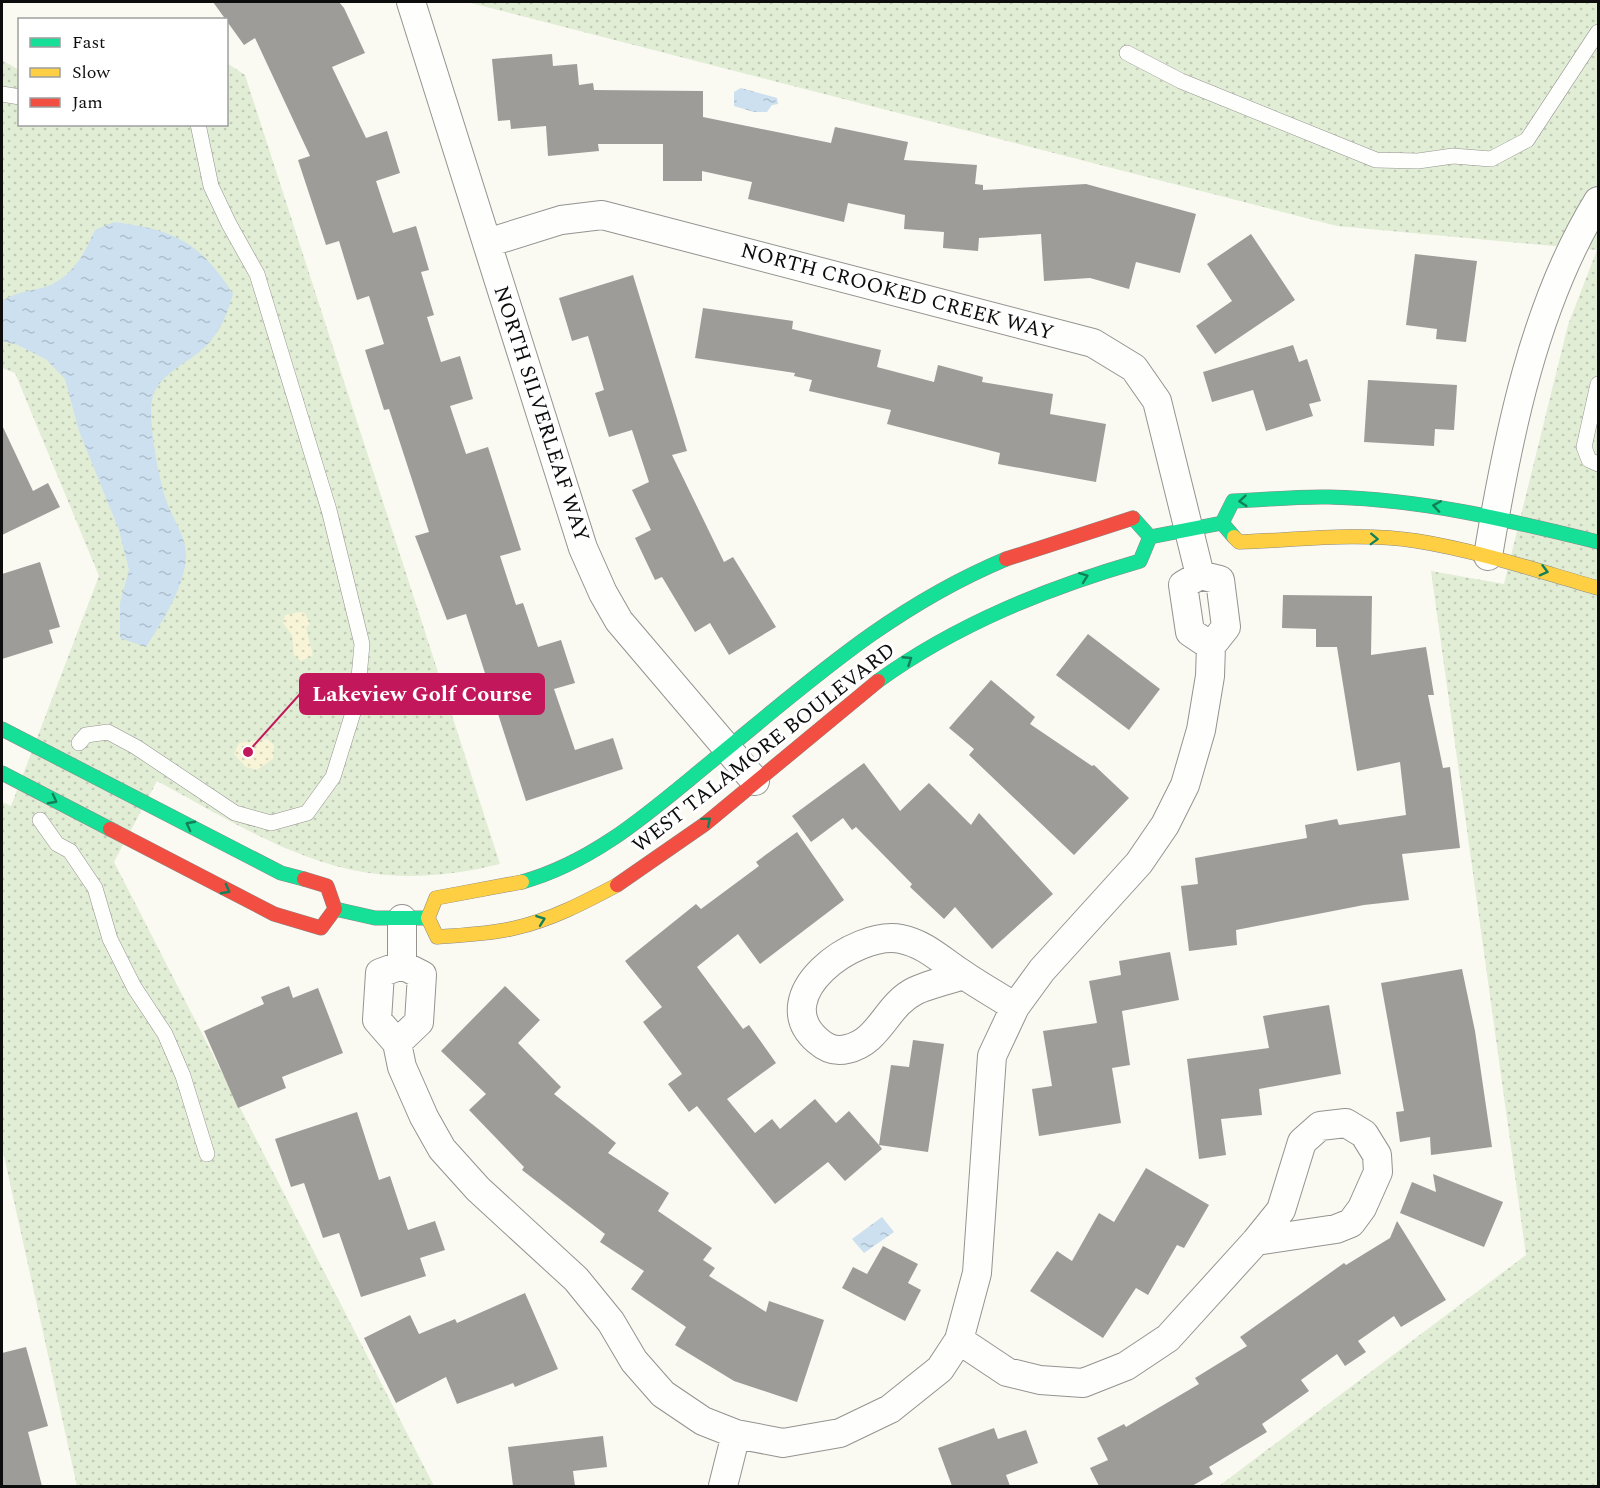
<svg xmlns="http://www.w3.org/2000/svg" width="1600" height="1488" font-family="Spectral,serif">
<defs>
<pattern id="grass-dots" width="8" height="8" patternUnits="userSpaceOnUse" patternTransform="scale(1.5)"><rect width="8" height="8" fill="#e1edd5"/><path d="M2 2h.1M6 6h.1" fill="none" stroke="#c0cab6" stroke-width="1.8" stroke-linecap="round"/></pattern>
<pattern id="sand-dots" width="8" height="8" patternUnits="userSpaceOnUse" patternTransform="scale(1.5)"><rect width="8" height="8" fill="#f7f4d7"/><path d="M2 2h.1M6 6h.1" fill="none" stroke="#d3d0b7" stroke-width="1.8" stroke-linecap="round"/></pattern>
<pattern id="water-ripples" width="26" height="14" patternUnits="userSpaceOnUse" patternTransform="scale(1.5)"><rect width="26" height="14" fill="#cce0f0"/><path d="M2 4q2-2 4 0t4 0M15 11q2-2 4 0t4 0" fill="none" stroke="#aebfcd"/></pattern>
</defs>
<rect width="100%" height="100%" fill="#faf9f2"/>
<path fill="url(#grass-dots)" d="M467,2H1598V1486H1219L1526,1255L1431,571L1504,584L1568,325L1597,250L1337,226Z
M2,60L19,70L20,124H226L227,63L245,75L500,864C455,875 409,880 363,872C289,859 222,816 157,781L114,862L434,1486H77L2,1147V802L11,806L99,576L15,373L2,368Z"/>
<path fill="url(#sand-dots)" d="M299,612L305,613L310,624L306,628L313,655L301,661L294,655L292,635L283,623L285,615Z
M267,739L274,745L273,759L257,770L246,767L234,754L239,743Z"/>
<path fill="url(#water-ripples)" d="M741,88L777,98L778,104L772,105L767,112H754L734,106V92Z
M114,222C175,230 200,242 233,294C227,314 221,331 206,346C189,363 157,374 152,400C148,422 159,479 166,500C172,518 186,535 186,556C185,587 162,622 146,647L120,638V603L129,570L119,530L79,431L65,379L47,360L18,345L2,341V301C17,292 25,292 42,288C71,280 84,255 95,230Z
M882,1217L894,1232L864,1253L852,1239Z"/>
<path fill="#9e9c98" d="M213,2H339L344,8L365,53L332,67L366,138L387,131L400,173L376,181L393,233L416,226L429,270L421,272L434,315L427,317L441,362L460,356L473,399L450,406L466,454L488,447L521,550L500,556L516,605L523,603L538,647L561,640L575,683L554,689L575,750L613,738L623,769L526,801L466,614L447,620L415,536L429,532L389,409L384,410L365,350L384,344L369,296L357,300L339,241L326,245L298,160L310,156L255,38L244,45Z
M552,54L553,66L577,64L579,85L593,83L594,90L703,91V117L831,143L835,127L908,142L904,160L977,165L975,184L983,185V190L1086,184L1196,214L1180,273L1136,262L1129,289L1090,278L1044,281L1041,234L979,238L978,251L943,248L944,232L904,229L905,215L848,203L844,222L748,199L752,182L702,171V181H663V144H598L599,151L548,156L546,126L511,129L510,120L498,121L492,59Z
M1251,234L1295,300L1215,354L1196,326L1232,301L1207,264Z
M1415,254L1477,261L1466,342L1436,339L1437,329L1406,325Z
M633,275L687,451L672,455L724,562L733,557L776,627L729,655L710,623L695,632L662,577L655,580L635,538L651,530L632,490L649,482L632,430L609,437L595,393L604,390L588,336L572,341L559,298Z
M703,308L793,321L792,329L881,350L877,367L934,382L938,365L983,377L982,382L1053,394L1050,414L1106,424L1096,482L998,464L1000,453L887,424L891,410L809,391L812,380L794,376L795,373L695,358Z
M1293,345L1299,362L1307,359L1321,401L1309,404L1313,416L1266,431L1253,390L1212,402L1203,372Z
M1368,380L1457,385L1454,430L1435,429L1434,446L1364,442Z
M2,425L33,491L48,483L60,507L2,535Z
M40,562L60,627L49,630L53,643L2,659V574Z
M1283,595L1372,596L1371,655L1426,647L1434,695H1428L1443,768L1450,767L1460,848L1402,854L1409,900L1364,905L1236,930L1237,945L1189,951L1181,886L1198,884L1195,858L1307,838L1305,825L1337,819L1339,825L1406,815L1400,762L1357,771L1337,647H1316V629L1282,628Z
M1088,634L1160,689L1129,730L1056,675Z
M991,680L1035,717L1030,724L1092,766L1094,765L1129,798L1074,855L969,755L974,749L949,728Z
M864,763L900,811L929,783L971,825L979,813L1053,894L992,949L955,907L944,919L910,887L912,884L856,827L852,830L843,818L811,842L792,816Z
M797,832L844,900L760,964L738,934L697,967L743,1029L749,1025L776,1063L727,1099L755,1133L772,1119L780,1129L815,1099L836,1123L849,1111L879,1145L891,1065L909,1067L913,1040L944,1044L928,1152L879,1145L882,1149L845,1181L828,1162L775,1204L697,1106L689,1112L668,1084L682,1074L643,1022L662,1007L625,961L696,904L701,909L759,866L756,862Z
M1170,952L1179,1000L1122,1011L1130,1065L1112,1068L1121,1123L1039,1136L1032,1089L1052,1086L1043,1031L1097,1023L1089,981L1121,975L1119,961Z
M1462,969L1475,1031L1492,1147L1431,1155L1430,1137L1400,1142L1396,1112L1404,1111L1381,983Z
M289,986L293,998L318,988L343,1053L282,1077L286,1088L238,1108L204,1031L264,1004L261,997Z
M505,986L540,1020L518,1043L561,1087L554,1094L616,1143L608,1153L669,1193L658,1211L712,1248L703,1260L715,1268L709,1276L766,1312L769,1301L824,1320L797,1402L734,1381L675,1345L686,1327L631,1289L644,1271L600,1242L605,1234L522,1170L524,1167L469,1110L486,1094L441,1051Z
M1329,1005L1341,1074L1259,1089L1262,1115L1221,1119L1226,1155L1199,1159L1187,1059L1269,1048L1263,1016Z
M357,1112L379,1180L390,1176L408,1230L435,1221L445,1250L420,1258L426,1276L361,1297L339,1233L323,1238L304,1183L291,1187L275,1139Z
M1146,1168L1209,1205L1184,1248L1177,1245L1148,1295L1136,1288L1103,1338L1030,1291L1057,1251L1072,1261L1099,1213L1114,1222Z
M1433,1174L1503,1202L1484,1247L1400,1213L1412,1182L1436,1192Z
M1397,1221L1446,1300L1401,1327L1394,1316L1358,1341L1366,1352L1345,1366L1337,1354L1301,1380L1309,1391L1262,1424L1267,1432L1209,1467L1213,1474L1192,1486H1099L1090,1468L1108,1460L1097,1438L1124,1424L1126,1427L1199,1384L1195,1378L1247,1346L1240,1337L1344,1263L1346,1265L1390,1238Z
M883,1246L918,1264L908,1283L921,1290L905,1321L842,1288L853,1267L867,1274Z
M525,1293L558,1369L515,1387L513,1383L457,1404L446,1377L396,1403L364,1338L410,1315L419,1334L455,1319L457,1323Z
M26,1347L48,1426L28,1432L42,1486H2V1353Z
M994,1428L998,1439L1026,1430L1038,1463L1006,1475L1010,1486H952L938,1448Z
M603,1436L607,1467L573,1471L575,1486H513L508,1447Z"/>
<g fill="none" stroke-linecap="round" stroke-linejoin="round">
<g stroke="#949390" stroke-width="16">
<path id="lane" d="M1127,53L1181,81L1376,160L1418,161L1453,156L1491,159L1527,140L1598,32
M2,94L20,97
M1598,384L1584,447L1589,460L1598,464
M79,743L86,735L108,732L136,747L235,813L271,823L307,813L333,777L357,700L362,644L329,510L257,274L229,224L211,186L198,124
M40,820L57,844L70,851L95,888L110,939L134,987L165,1034L183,1076L207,1154"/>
</g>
<g stroke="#949390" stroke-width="30">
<path id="street" d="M411,2L583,548L603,593L619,621L755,781
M487,243L561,220L602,215L1093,343L1134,368L1157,401L1200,575
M1488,556C1508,436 1534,305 1598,201
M1200,575L1220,580L1226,627L1211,646L1190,632L1183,585Z
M402,965L422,975L419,1022L397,1043L377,1020L380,973Z
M402,965V919
M963,975C949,980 927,985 915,991C886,1005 880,1042 847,1049C836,1052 826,1048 818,1041C765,996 855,930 901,939C926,944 943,962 964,975C980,986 998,996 1015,1007
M397,1043L402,1067L424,1117L442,1149L478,1189L576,1279L611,1322L634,1361L663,1394L703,1421L736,1434L783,1443L840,1433L890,1409L940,1369L959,1340L977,1273L992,1056L1015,1007L1042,970L1139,863L1165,825L1185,785L1201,730L1210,676L1211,646
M959,1340L1007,1372L1040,1380L1083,1383L1126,1366L1168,1338L1256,1241L1336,1229L1351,1223L1362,1208L1378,1172L1377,1155L1364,1134L1346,1123L1320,1126L1302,1142L1281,1210L1256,1241
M723,1486L736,1434"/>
</g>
<g stroke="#8a8a87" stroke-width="15">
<path id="fast" d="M1150,537L1222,523
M1234,537L1222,523L1233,501C1265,500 1297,496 1329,497C1421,499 1509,520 1598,542
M878,681C957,624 1047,588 1140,561L1150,537L1133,518
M2,729L281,873L304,879
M2,773L110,829
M522,882C597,861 653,809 712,761C809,682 889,608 1006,559
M335,909L375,918H428"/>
</g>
<g stroke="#8a8a87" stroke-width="15">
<path id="slow" d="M1234,537L1239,542C1297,540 1359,532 1417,541C1479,551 1538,571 1598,588
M522,882L436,898L428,918L437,937C463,935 490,934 515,928C551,920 585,902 617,885"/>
</g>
<g stroke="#8a8a87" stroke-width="15">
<path id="jam" d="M1006,559L1133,518
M110,829L274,914L321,928L335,909L327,886L304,879
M617,885L705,824L878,681"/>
</g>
<use href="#lane" stroke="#fefefd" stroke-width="15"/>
<use href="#street" stroke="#fefefd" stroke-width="28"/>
<use href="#fast" stroke="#16e098" stroke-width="14"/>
<use href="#slow" stroke="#ffcf43" stroke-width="14"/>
<use href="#jam" stroke="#f24e42" stroke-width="14"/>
</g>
<defs><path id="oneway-chevron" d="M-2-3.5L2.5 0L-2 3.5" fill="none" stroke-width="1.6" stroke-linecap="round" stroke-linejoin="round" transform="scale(1.5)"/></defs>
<g stroke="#128159">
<use href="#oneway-chevron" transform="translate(1243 501) rotate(175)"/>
<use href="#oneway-chevron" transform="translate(1437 506) rotate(-171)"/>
<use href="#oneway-chevron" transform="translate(1374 539) rotate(2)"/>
<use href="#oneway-chevron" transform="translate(1544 571) rotate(15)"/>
<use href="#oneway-chevron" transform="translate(1084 577) rotate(-20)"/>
<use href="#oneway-chevron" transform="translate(908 660) rotate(-33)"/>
<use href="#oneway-chevron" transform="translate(53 800) rotate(28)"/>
<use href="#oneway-chevron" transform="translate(707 821) rotate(-40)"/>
<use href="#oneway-chevron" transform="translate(190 825) rotate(-152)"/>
<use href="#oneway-chevron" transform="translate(226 890) rotate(28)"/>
<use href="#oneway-chevron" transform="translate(541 920) rotate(-20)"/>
</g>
<g text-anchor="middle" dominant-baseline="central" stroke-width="6" stroke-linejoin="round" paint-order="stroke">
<g font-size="21" fill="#0d0d0d" stroke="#fff">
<text transform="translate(897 292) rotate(15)">NORTH CROOKED CREEK WAY</text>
<text transform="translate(541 414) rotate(72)">NORTH SILVERLEAF WAY</text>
<text transform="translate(764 748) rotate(-38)">WEST TALAMORE BOULEVARD</text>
</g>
</g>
<path fill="none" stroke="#c2185b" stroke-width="2" d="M248 752L300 694"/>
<circle fill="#c2185b" stroke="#fff" stroke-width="2" cx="248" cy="752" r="6"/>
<rect fill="#c2185b" stroke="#c2185b" stroke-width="2" x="300" y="674" width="244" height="40" rx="6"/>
<g font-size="22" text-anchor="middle" font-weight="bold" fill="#fff">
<text x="422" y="701">Lakeview Golf Course</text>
</g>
<rect width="1600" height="1488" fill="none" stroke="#0d0d0d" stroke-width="6"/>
<rect x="18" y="18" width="210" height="108" fill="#ffffff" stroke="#9e9e9e" stroke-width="1.5"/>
<rect x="30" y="38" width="30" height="9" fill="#16e098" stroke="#9e9e9e" stroke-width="1.5"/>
<text x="72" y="48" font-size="18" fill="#0d0d0d">Fast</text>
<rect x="30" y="68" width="30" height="9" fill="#ffcf43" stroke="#9e9e9e" stroke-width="1.5"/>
<text x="72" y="78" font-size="18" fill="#0d0d0d">Slow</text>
<rect x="30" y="98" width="30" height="9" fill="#f24e42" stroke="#9e9e9e" stroke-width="1.5"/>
<text x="72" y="108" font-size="18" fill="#0d0d0d">Jam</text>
</svg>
